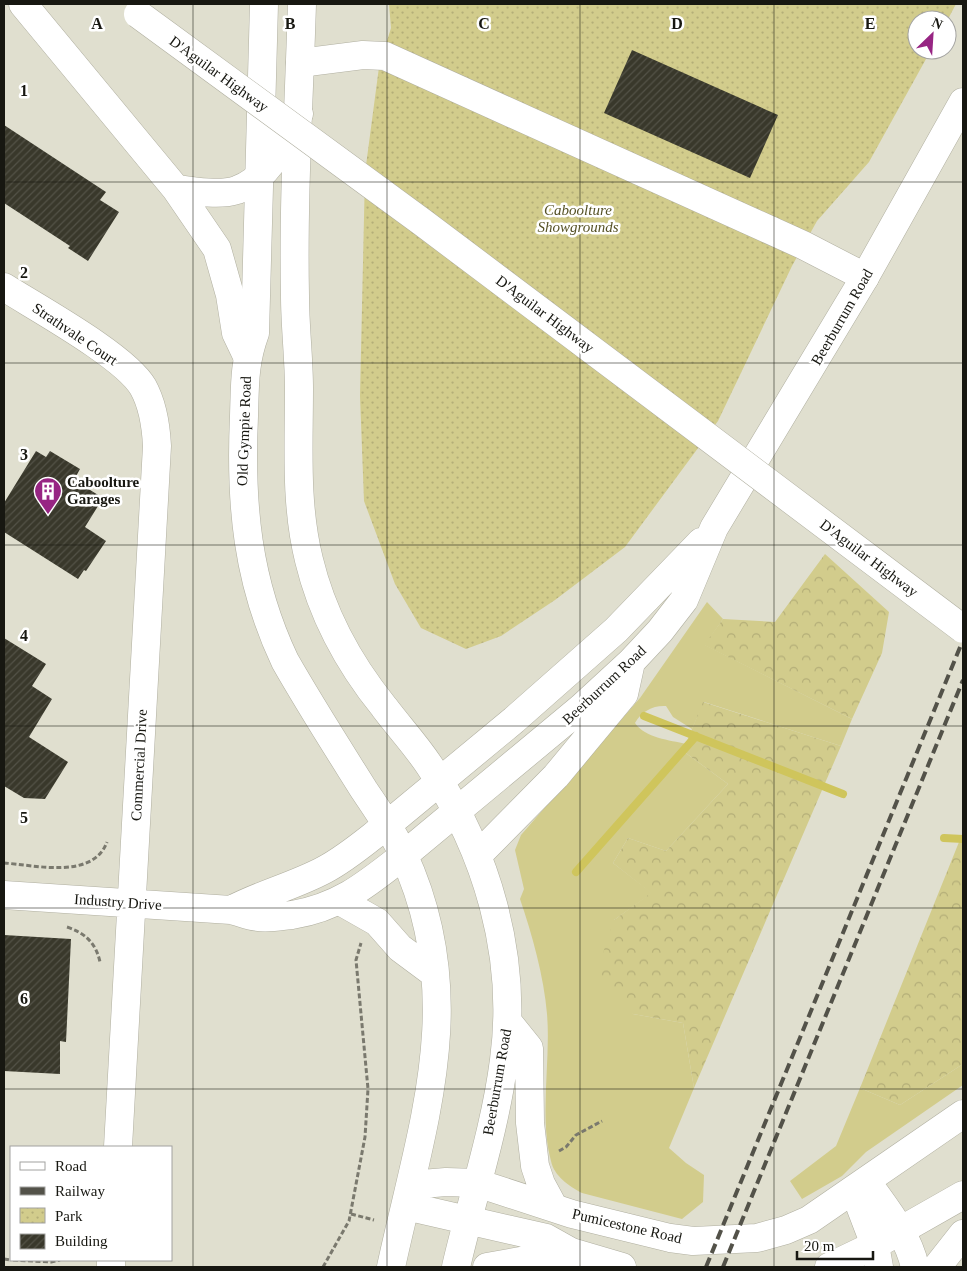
<svg xmlns="http://www.w3.org/2000/svg" width="967" height="1271" font-family="'Times New Roman',serif">
<defs>
<pattern id="forest-crowns" width="20" height="18" patternUnits="userSpaceOnUse" patternTransform="scale(1.25)"><rect width="20" height="18" fill="#d2cc8c"/><path d="M2 6a3 3 0 1 1 6 0M12 15a3 3 0 1 1 6 0" fill="none" stroke="#b4ae78"/></pattern>
<pattern id="park-dots" width="8" height="8" patternUnits="userSpaceOnUse" patternTransform="scale(1.25)"><rect width="8" height="8" fill="#d2cc8c"/><path d="M2 2h.1M6 6h.1" fill="none" stroke="#b4ae78" stroke-width="1.8" stroke-linecap="round"/></pattern>
<pattern id="building-hatch" width="6" height="6" patternUnits="userSpaceOnUse" patternTransform="scale(1.25)"><rect width="6" height="6" fill="#39382b"/><path d="M-1 1l2-2M0 6l6-6M5 7l2-2" fill="none" stroke="#535247"/></pattern>
</defs>
<rect width="100%" height="100%" fill="#e0dfcf"/>
<path fill="#d2cc8c" d="M707,602L723,619L705,645L852,719L841,746L704,702L692,729L673,717L666,706C654,705 641,711 635,723C645,738 670,740 686,744L683,751L728,784L666,851L628,838L613,863L652,893L614,920L633,1014L683,1023L694,1088L669,1148L686,1163L704,1175L703,1202L682,1219L582,1193C569,1186 554,1176 551,1161C539,1116 551,1060 547,1014C544,977 532,934 520,899L524,889L515,850L521,835L640,698Z
M963,1064V1085L866,1152L842,1176L802,1199L790,1181L836,1146L860,1088L900,1105Z"/>
<path fill="url(#forest-crowns)" d="M825,554L889,612L882,653L852,719L704,645L723,619L775,622Z
M703,702L841,746L694,1088L683,1023L633,1014L596,974L614,920L651,893L613,863L628,838L666,851L728,784L683,751Z
M961,837L963,838V1064L900,1105L860,1088Z"/>
<path fill="url(#park-dots)" d="M389,4H956L947,21L917,20V50H931L869,162L817,221L792,266L718,421L625,547L555,600L501,636L466,649L421,628L395,584L364,501L360,396L365,173L379,67L391,28Z"/>
<g fill="none" stroke-linecap="round" stroke-linejoin="round">
<path stroke="#cfc55c" stroke-width="8" d="M644,716L843,794
M944,838L963,839
M576,872L696,736"/>
</g>
<path fill="url(#building-hatch)" d="M632,50L778,115L750,178L604,113Z
M4,125L106,192L100,200L119,212L88,261L68,248L70,246L4,203Z
M36,451L46,457L50,451L80,469L74,480L103,498L85,527L106,541L86,571L84,570L78,579L4,532V503Z
M4,638L46,664L32,686L52,699L29,737L68,762L45,799L24,798L4,786Z
M4,935L71,939L66,1042L60,1041V1074L4,1071Z"/>
<g fill="none" stroke-linecap="round" stroke-linejoin="round">
<g stroke="#b0afa0" stroke-width="29">
<path id="minor" d="M300,63L363,55L385,56L803,245L865,277
M4,287C37,308 125,356 143,387C153,405 156,426 157,446L118,1147
M4,895L231,910C240,912 249,916 258,917C268,919 282,916 292,915C340,907 367,884 404,855
M231,910C261,894 294,886 324,870C347,858 366,841 387,825
M867,1182C886,1209 908,1235 915,1267
M854,1190L875,1245L879,1267
M111,1267V1260"/>
</g>
<g stroke="#b0afa0" stroke-width="29">
<path id="major" d="M264,4L255,333C244,363 245,385 244,416C240,504 247,581 285,661C310,705 337,747 364,790C378,811 393,832 403,854C470,998 422,1124 391,1267
M302,4C299,101 293,199 295,296C295,327 299,358 299,389C299,446 295,504 309,560C322,614 350,665 384,707C399,727 415,744 429,765C487,851 518,956 504,1060C495,1130 472,1198 456,1267
M387,825L514,720L616,630L701,542
M404,855L581,708L631,662L660,631L684,600L714,528L865,277L963,102
M478,855L556,776L624,694L631,662
M340,901L377,922L400,948L435,974
M508,1022L529,1048L530,1123L535,1166L541,1184L554,1208
M410,1185L446,1182L477,1183L572,1214L670,1238L693,1241L757,1238L786,1230L809,1220L963,1114
M406,1206L546,1238L571,1252L622,1267
M487,1267L571,1252
M829,1267L875,1245L963,1195
M937,1267L963,1234"/>
</g>
<g stroke="#b0afa0" stroke-width="29">
<path id="highway" d="M23,4L176,189L217,249L230,295L236,333L247,356
M176,189C195,191 219,196 237,190C270,178 284,142 299,114"/>
</g>
<path stroke="#7a796e" stroke-width="3" stroke-dasharray="5 2.5" stroke-linecap="butt" d="M4,863C35,865 93,880 107,842
M67,927C85,933 96,943 100,962
M559,1151L566,1147L576,1135L602,1121
M351,1214L374,1220
M4,1259L11,1260
M13,1260L51,1262L60,1260
M323,1267L349,1221L365,1137L368,1089L356,960L361,943"/>
<use href="#minor" stroke="#fff" stroke-width="28"/>
<use href="#major" stroke="#fff" stroke-width="28"/>
<use href="#highway" stroke="#fff" stroke-width="28"/>
<path stroke="#535249" stroke-width="4" stroke-dasharray="10 5" stroke-linecap="butt" d="M706,1267L963,640
M723,1267L963,680"/>
<g stroke="#b0afa0" stroke-width="29" stroke-linecap="butt">
<path id="highway-bridge" d="M138,14L422,222L963,629"/>
</g>
<use href="#highway-bridge" stroke="#fff" stroke-width="28"/>
</g>
<path fill="none" stroke="#171711" stroke-width="1" stroke-opacity="0.55" d="M193,4V1267M387,4V1267M580,4V1267M774,4V1267M4,182H963M4,363H963M4,545H963M4,726H963M4,908H963M4,1089H963"/>
<defs>
<g id="building-pin" transform="scale(1.4375)"><path d="M0 17L-7.5 6A9.5 9.5 0 1 1 7.5 6Z" fill="#972583" stroke="#fff"/><path d="M-4-6H4V6H1V3H-1V6H-4ZM-2.5-4.3h1.7v1.8h-1.7ZM.8-4.3h1.7v1.8H.8ZM-2.5-1h1.7V.8h-1.7ZM.8-1h1.7V.8H.8Z" fill="#fff"/></g>
</defs>
<g fill-rule="evenodd">
<use href="#building-pin" x="48" y="491"/>
</g>
<g text-anchor="middle" dominant-baseline="central" stroke-width="5" stroke-linejoin="round" paint-order="stroke">
<g font-size="15" fill="#171711" stroke="#fff">
<text transform="translate(219 74) rotate(36)">D'Aguilar Highway</text>
<text transform="translate(545 314) rotate(37)">D'Aguilar Highway</text>
<text transform="translate(842 317) rotate(-60)">Beerburrum Road</text>
<text transform="translate(75 334) rotate(34)">Strathvale Court</text>
<text transform="translate(244 431) rotate(-88)">Old Gympie Road</text>
<text transform="translate(869 558) rotate(37)">D'Aguilar Highway</text>
<text transform="translate(604 685) rotate(-43)">Beerburrum Road</text>
<text transform="translate(139 765) rotate(-87)">Commercial Drive</text>
<text transform="translate(118 902) rotate(4)">Industry Drive</text>
<text transform="translate(497 1082) rotate(-80)">Beerburrum Road</text>
<text transform="translate(627 1226) rotate(13)">Pumicestone Road</text>
</g>
<g font-size="15" font-style="italic" fill="#565226" stroke="#fff">
<text x="578" y="210">Caboolture<tspan x="578" dy="17">Showgrounds</tspan></text>
</g>
<g font-size="15" font-weight="bold" fill="#171711" stroke="#fff" text-anchor="start">
<text x="67" y="482">Caboolture<tspan x="67" dy="17">Garages</tspan></text>
</g>
</g>
<g font-size="16" text-anchor="middle" font-weight="bold" fill="#171711" stroke="#fff" stroke-width="5" stroke-linejoin="round" paint-order="stroke">
<text x="97" y="29">A</text>
<text x="290" y="29">B</text>
<text x="484" y="29">C</text>
<text x="677" y="29">D</text>
<text x="870" y="29">E</text>
<text x="24" y="96">1</text>
<text x="24" y="278">2</text>
<text x="24" y="460">3</text>
<text x="24" y="641">4</text>
<text x="24" y="823">5</text>
<text x="24" y="1004">6</text>
</g>
<rect width="967" height="1271" fill="none" stroke="#171711" stroke-width="10"/>
<rect x="10" y="1146" width="162" height="115" fill="#ffffff" stroke="#a2a2a0"/>
<rect x="20" y="1162" width="25" height="8" fill="#ffffff" stroke="#a2a2a0"/>
<text x="55" y="1171" font-size="15" fill="#171711">Road</text>
<rect x="20" y="1187" width="25" height="8" fill="#535249" stroke="#a2a2a0"/>
<text x="55" y="1196" font-size="15" fill="#171711">Railway</text>
<rect x="20" y="1208" width="25" height="15" fill="url(#park-dots)" stroke="#a2a2a0"/>
<text x="55" y="1221" font-size="15" fill="#171711">Park</text>
<rect x="20" y="1234" width="25" height="15" fill="url(#building-hatch)" stroke="#a2a2a0"/>
<text x="55" y="1246" font-size="15" fill="#171711">Building</text>
<g transform="translate(932 35) rotate(25)"><circle r="24" fill="#ffffff" stroke="#a2a2a0"/>
<path d="M0-4L9 19L0 12L-9 19Z" fill="#972583"/>
<text y="-8" font-size="14" font-weight="bold" text-anchor="middle" fill="#171711">N</text>
</g>
<path d="M797 1251v8h76v-8" fill="none" stroke="#171711" stroke-width="2.5"/>
<text x="804" y="1251" font-size="15" fill="#171711" stroke="#ffffff" stroke-width="4" paint-order="stroke">20 m</text>
</svg>
